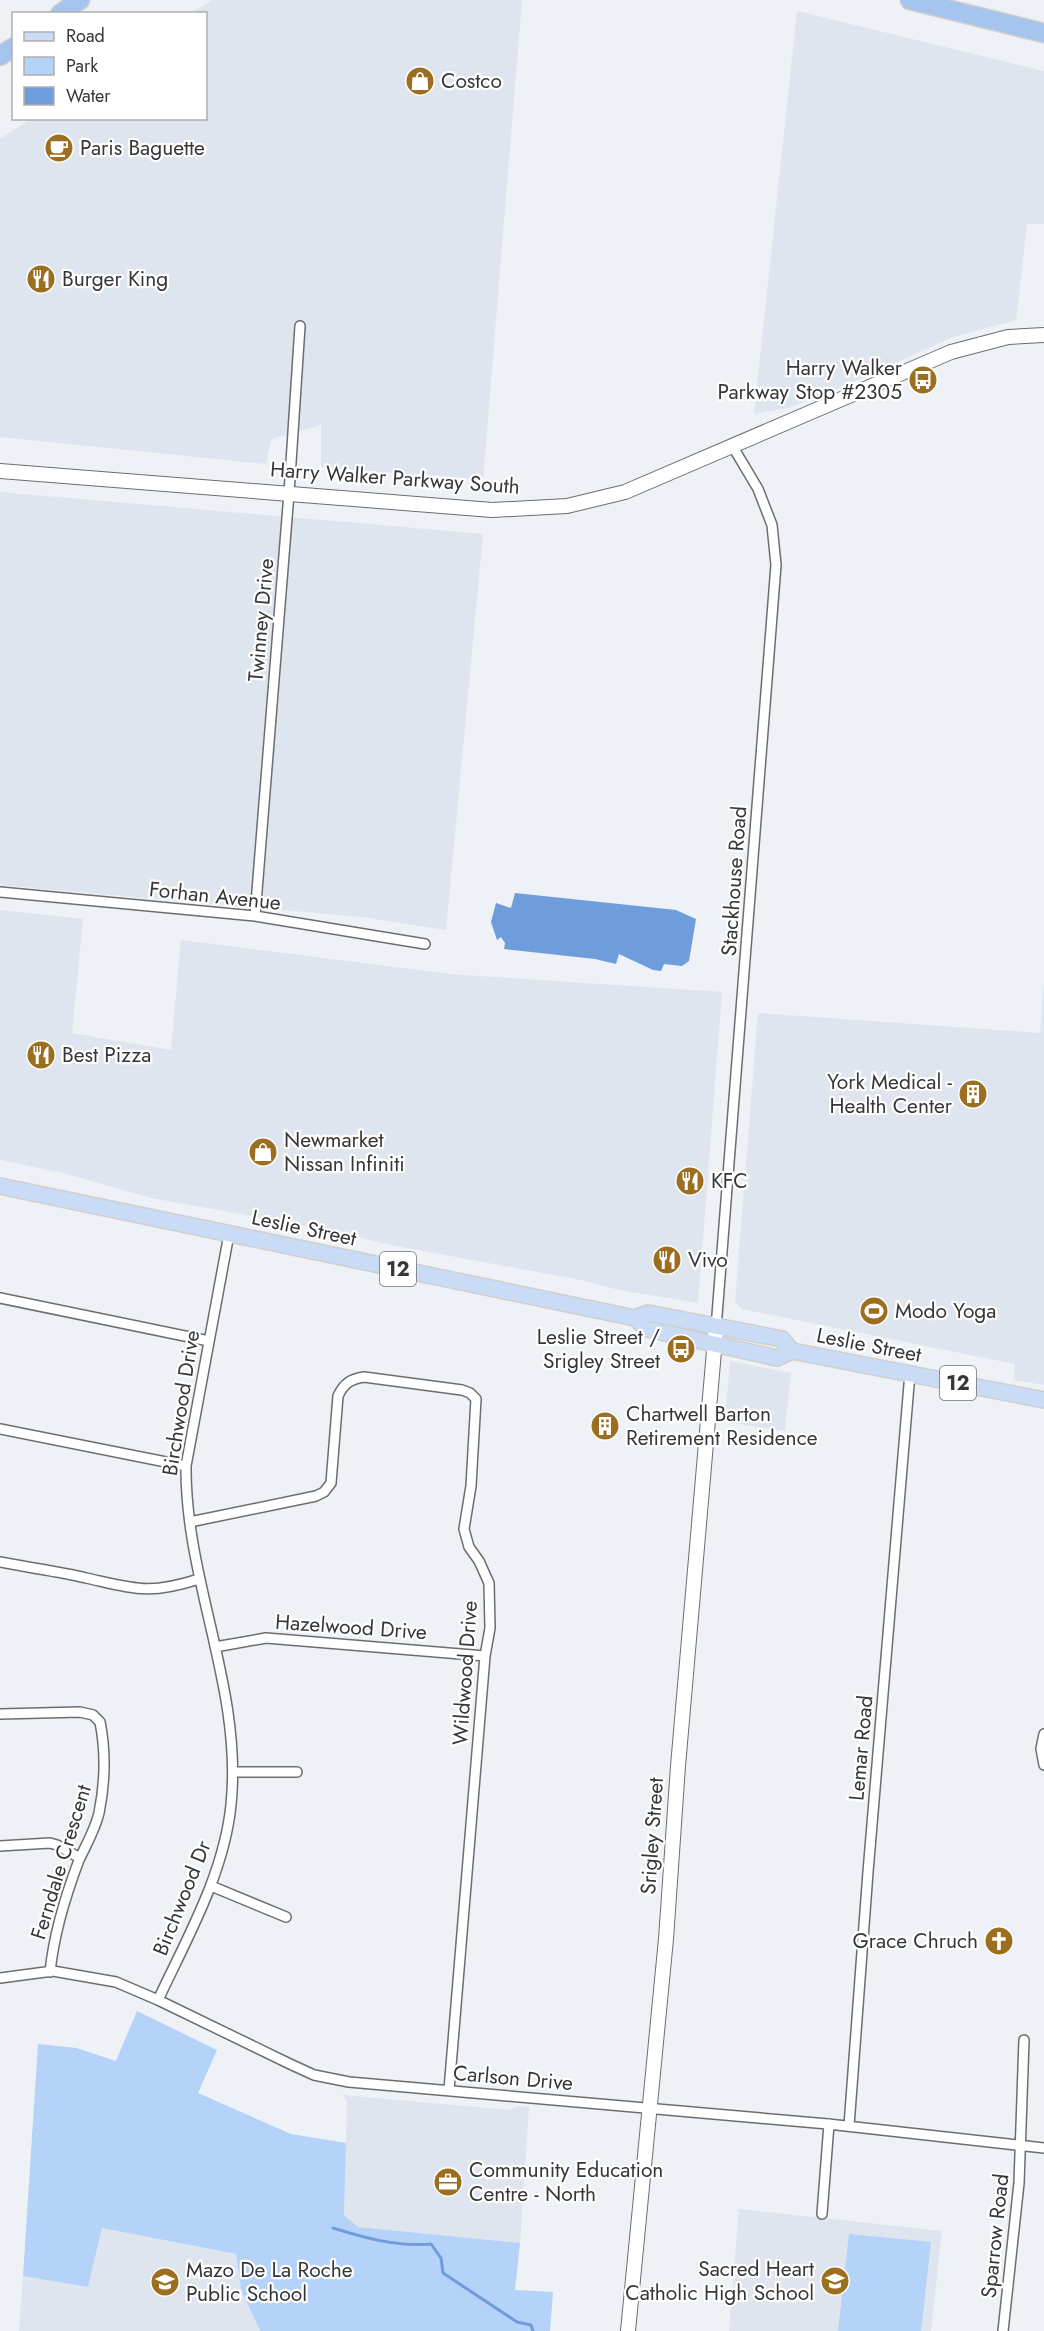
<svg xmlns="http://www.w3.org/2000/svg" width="1044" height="2331" font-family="Jost,sans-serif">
<rect width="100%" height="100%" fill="#eef1f5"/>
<path fill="#dee5ef" d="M212,0H522L483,480L321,467V425L271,439L266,464L0,437V139L31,119L206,118V14L191,13Z
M797,11L1044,71V224H1027L1016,320L953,337L840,388L788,408L754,414Z
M0,492L483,534L446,930L362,917L0,885Z
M0,910L83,919L72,1033L171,1050L181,940L449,974L722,992L698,1303L619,1290L581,1280L386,1244L335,1231L151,1198L59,1172L0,1160Z
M1044,982V1385L1014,1380L1015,1364L742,1309L735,1302L758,1013L1040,1033Z
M730,1361L791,1373L785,1431L725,1422Z
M342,2095L509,2110L518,2106L529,2107L520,2243L358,2227L344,2215L347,2101Z
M739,2209L942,2231L931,2331H729Z
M102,2228L236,2254L241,2290L260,2331H19L23,2276L88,2287Z"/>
<path fill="#b5d2f8" d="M137,2011L217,2050L198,2093L291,2134L346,2143L344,2215L358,2227L520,2243L515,2290L553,2292L550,2331H260L241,2290L236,2254L102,2228L88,2287L23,2276L38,2044L76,2048L116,2061Z
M849,2234L931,2242L921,2331H838Z"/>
<path fill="#6f9ddb" d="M515,893L676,910L696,919L689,961L682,966L664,964L661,971L653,970L619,954L616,964L595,959L504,949L505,943L501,937L497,940L491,922L496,903L511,908Z"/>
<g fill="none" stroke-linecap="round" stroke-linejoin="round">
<path stroke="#6f9ddb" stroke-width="3" d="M333,2228C365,2238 397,2247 431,2244L441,2258L443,2273L517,2322L531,2325L533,2331"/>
<g stroke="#6b6e71" stroke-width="12">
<path id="street" d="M0,892L255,916L425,944
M255,916L289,493L300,326
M0,1298L209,1341
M716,1328L776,565L772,525L758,489L733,447
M0,1429L186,1466
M190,1522L316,1496L324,1492L331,1483L338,1396C344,1383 351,1379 364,1377L462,1390L470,1393L476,1399L471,1486L464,1529L469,1547L479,1561L489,1583L490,1628L485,1656L449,2090
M0,1562C29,1568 58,1571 86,1578C136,1589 149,1595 199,1579
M215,1647L266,1638L485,1656
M0,1714L80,1712L93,1715L100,1722C106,1752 105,1783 99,1813C95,1830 86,1845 79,1860C65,1897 54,1933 50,1972
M1044,1734L1041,1749L1044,1765
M233,1772H297
M0,1846L50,1843L57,1845L80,1858
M211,1886L286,1917
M0,1978L53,1971L116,1982L158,2000L290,2064L314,2075L349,2082L828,2124L1044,2148
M158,2000C187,1938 224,1874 231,1805C243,1689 185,1581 186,1466L229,1234
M849,2126L868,1872L910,1373
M822,2214L829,2124
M1003,2331L1019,2183L1024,2040"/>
</g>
<g stroke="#6b6e71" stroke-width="16">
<path id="secondary" d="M0,471L492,510L567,506L625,492L951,352L1008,337L1044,335
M628,2331L666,1939L678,1766L716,1328"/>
</g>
<g stroke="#cfcfcf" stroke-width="18">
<path id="primary" d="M0,1186L635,1318L647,1329L777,1358L792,1351L1044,1400
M635,1318L648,1313L782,1339L792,1351"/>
</g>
<g stroke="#cfcfcf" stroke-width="21">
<path id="highway" d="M910,0L1044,33
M60,14L80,0
M0,56L14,47"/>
</g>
<use href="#street" stroke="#fff" stroke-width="9"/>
<use href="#secondary" stroke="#fff" stroke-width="14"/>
<use href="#primary" stroke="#cadcf5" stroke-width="15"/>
<use href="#highway" stroke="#a6c5ee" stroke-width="18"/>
</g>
<defs>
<g id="shop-disc" transform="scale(1.5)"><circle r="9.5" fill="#9c6e1f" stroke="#fff"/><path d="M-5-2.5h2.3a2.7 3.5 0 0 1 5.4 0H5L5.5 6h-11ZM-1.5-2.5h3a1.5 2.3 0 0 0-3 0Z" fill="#fff"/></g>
<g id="cafe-disc" transform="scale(1.5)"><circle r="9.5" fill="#9c6e1f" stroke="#fff"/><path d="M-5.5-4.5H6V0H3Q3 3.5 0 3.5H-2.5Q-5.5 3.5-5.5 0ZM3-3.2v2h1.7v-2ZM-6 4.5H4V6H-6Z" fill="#fff"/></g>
<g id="restaurant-disc" transform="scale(1.5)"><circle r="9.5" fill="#9c6e1f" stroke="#fff"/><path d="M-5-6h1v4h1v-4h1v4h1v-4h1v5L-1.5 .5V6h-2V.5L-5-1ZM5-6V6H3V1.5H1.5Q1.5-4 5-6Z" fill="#fff"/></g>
<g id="bus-disc" transform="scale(1.5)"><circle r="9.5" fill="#9c6e1f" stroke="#fff"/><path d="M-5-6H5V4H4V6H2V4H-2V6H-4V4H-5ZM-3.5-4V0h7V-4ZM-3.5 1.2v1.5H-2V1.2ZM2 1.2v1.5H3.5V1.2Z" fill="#fff"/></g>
<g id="building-disc" transform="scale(1.5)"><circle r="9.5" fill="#9c6e1f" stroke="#fff"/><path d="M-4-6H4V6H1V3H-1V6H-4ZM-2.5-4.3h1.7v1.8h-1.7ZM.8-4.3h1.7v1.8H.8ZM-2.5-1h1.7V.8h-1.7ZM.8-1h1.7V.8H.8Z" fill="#fff"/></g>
<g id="stadium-disc" transform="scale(1.5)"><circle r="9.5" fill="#9c6e1f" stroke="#fff"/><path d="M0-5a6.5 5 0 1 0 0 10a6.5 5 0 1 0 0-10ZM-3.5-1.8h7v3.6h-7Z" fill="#fff"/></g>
<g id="church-disc" transform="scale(1.5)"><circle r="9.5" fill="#9c6e1f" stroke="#fff"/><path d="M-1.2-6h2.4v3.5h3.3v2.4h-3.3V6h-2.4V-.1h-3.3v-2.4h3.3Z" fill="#fff"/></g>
<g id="office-disc" transform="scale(1.5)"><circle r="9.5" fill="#9c6e1f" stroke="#fff"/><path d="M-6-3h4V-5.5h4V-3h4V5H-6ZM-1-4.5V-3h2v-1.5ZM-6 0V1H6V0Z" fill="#fff"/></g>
<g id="school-disc" transform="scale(1.5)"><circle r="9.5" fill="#9c6e1f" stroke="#fff"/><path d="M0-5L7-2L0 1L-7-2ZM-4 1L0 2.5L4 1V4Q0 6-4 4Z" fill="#fff"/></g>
</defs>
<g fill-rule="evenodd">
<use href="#shop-disc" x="420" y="81"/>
<use href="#cafe-disc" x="59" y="148"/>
<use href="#restaurant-disc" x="41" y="279"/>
<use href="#bus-disc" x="923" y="380"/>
<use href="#restaurant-disc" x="41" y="1055"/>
<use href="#building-disc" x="973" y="1094"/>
<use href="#shop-disc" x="263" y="1152"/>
<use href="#restaurant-disc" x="690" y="1181"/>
<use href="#restaurant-disc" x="667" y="1260"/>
<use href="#stadium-disc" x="874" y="1311"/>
<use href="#bus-disc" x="681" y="1349"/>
<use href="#building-disc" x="605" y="1426"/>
<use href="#church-disc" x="999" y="1941"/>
<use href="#office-disc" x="448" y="2182"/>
<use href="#school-disc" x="835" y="2281"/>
<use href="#school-disc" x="165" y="2282"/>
</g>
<g text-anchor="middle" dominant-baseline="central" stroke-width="4.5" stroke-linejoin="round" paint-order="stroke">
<g fill="#fff" stroke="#727273" stroke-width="1.5">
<rect x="380" y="1252" width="36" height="34" rx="4.5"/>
<rect x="940" y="1366" width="36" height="34" rx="4.5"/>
</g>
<g font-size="20" font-weight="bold" fill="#353637">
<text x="398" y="1269">12</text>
<text x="958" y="1383">12</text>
</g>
<g font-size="21" fill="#353637" stroke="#fff" text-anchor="start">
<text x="441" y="81">Costco</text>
<text x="80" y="148">Paris Baguette</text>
<text x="62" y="279">Burger King</text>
<text x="902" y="368" text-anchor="end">Harry Walker<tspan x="902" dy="24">Parkway Stop #2305</tspan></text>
<text x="62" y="1055">Best Pizza</text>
<text x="952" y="1082" text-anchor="end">York Medical -<tspan x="952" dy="24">Health Center</tspan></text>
<text x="284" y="1140">Newmarket<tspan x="284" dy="24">Nissan Infiniti</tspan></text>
<text x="711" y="1181">KFC</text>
<text x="688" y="1260">Vivo</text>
<text x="895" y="1311">Modo Yoga</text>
<text x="660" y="1337" text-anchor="end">Leslie Street /<tspan x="660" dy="24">Srigley Street</tspan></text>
<text x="626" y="1414">Chartwell Barton<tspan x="626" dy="24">Retirement Residence</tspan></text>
<text x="978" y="1941" text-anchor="end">Grace Chruch</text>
<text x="469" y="2170">Community Education<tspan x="469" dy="24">Centre - North</tspan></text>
<text x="814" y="2269" text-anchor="end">Sacred Heart<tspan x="814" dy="24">Catholic High School</tspan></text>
<text x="186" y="2270">Mazo De La Roche<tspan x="186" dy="24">Public School</tspan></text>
</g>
<g font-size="21" fill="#353637" stroke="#fff">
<text transform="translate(395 478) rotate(4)">Harry Walker Parkway South</text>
<text transform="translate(261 620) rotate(-85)">Twinney Drive</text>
<text transform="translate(734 881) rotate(-86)">Stackhouse Road</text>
<text transform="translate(215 896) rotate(6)">Forhan Avenue</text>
<text transform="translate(304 1228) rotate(12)">Leslie Street</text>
<text transform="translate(869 1345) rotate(11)">Leslie Street</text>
<text transform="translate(181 1403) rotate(-81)">Birchwood Drive</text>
<text transform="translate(351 1627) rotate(4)">Hazelwood Drive</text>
<text transform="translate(465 1673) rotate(-86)">Wildwood Drive</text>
<text transform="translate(861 1748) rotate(-85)">Lemar Road</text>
<text transform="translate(652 1836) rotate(-86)">Srigley Street</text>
<text transform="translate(61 1862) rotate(-73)">Ferndale Crescent</text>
<text transform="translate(182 1898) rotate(-68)">Birchwood Dr</text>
<text transform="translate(513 2078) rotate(5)">Carlson Drive</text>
<text transform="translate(995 2236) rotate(-84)">Sparrow Road</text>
</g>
</g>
<rect x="12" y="12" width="195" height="108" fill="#ffffff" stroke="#aeafaf" stroke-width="1.5"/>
<rect x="24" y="32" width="30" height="9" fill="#cadcf5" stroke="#aeafaf" stroke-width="1.5"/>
<text x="66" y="42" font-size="18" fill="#353637">Road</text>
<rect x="24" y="57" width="30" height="18" fill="#b5d2f8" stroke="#aeafaf" stroke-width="1.5"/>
<text x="66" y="72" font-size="18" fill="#353637">Park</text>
<rect x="24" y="87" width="30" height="18" fill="#6f9ddb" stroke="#aeafaf" stroke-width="1.5"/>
<text x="66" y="102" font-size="18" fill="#353637">Water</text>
</svg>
